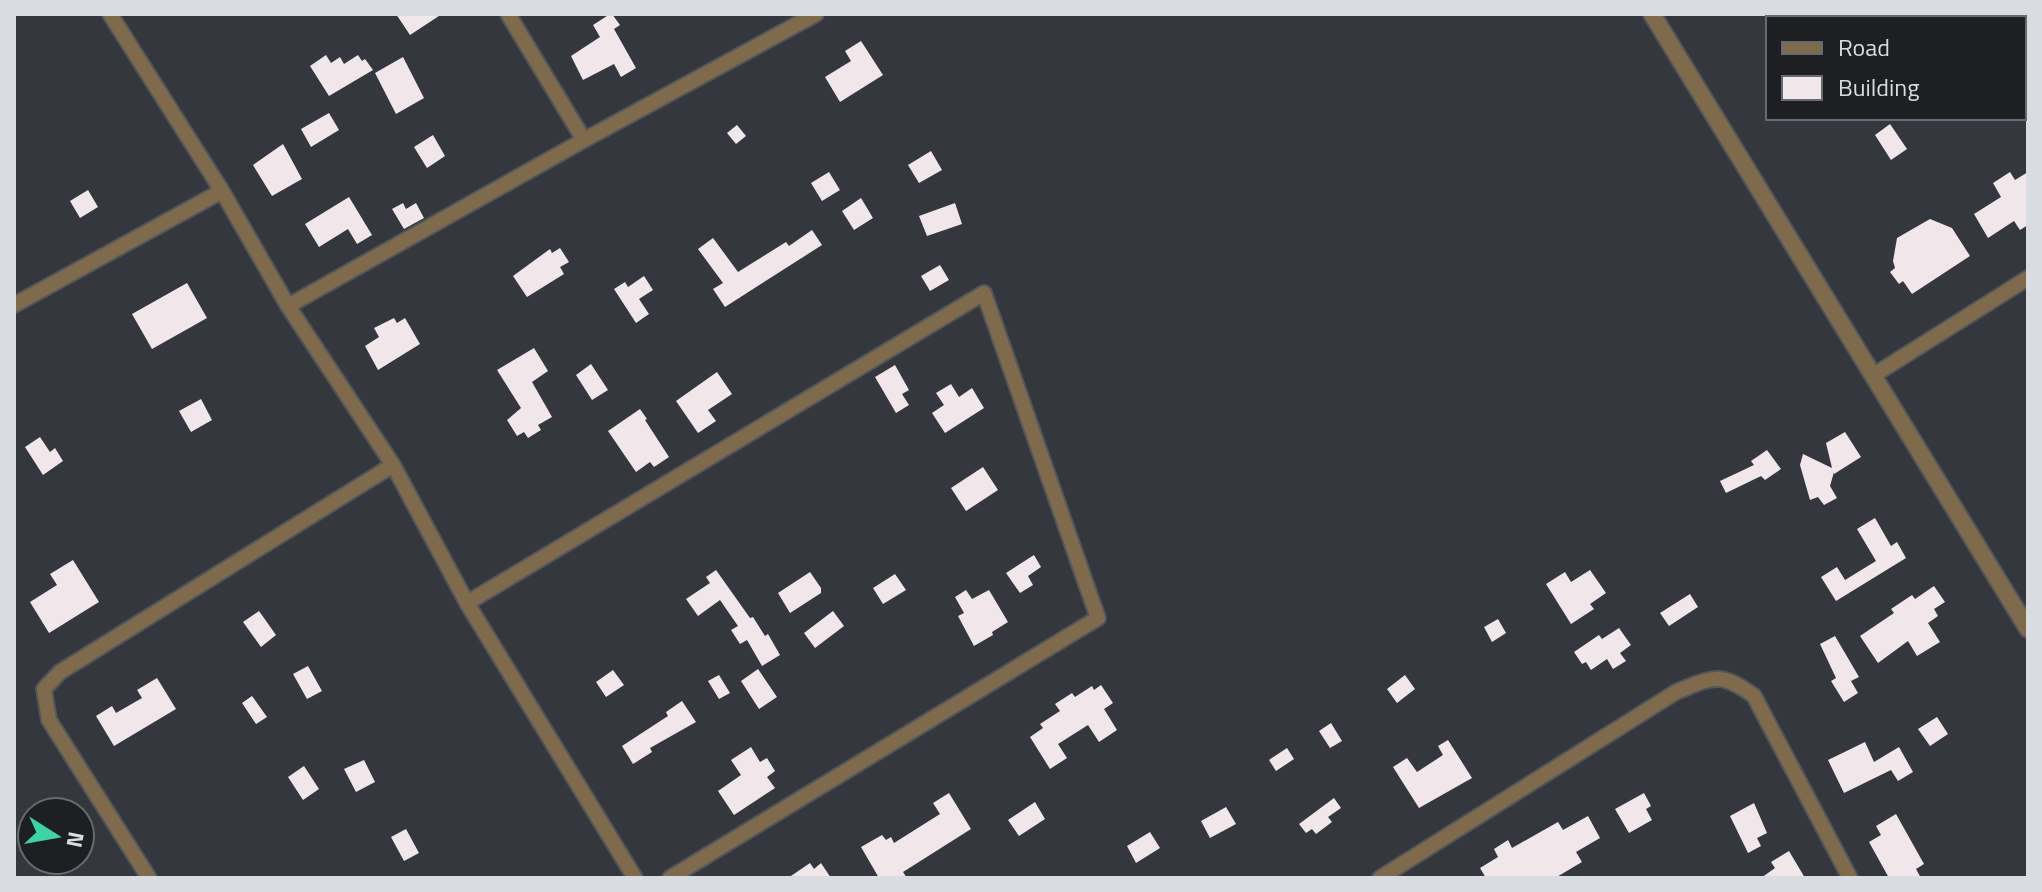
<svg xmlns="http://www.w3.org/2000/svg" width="2042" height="892" font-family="'Titillium Web',sans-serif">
<rect width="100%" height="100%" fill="#34383e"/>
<path fill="#f1e7eb" d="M396,14H442L410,35Z
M610,14H612L620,25L614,29L636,68L621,77L614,64L583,80L571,56L600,37L593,25Z
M861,41L883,75L840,102L825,77L851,61L845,51Z
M326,55L331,63L340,57L344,64L358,55L362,61L365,59L373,70L329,96L310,66Z
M403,57L424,98L396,114L375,73Z
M329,113L339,130L311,147L301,129Z
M1890,124L1907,149L1891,160L1875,135Z
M737,125L746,136L736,144L727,133Z
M433,135L445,156L427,168L414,147Z
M283,144L302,179L272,196L253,165Z
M931,151L942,170L919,183L908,165Z
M829,172L840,190L822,201L811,183Z
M2010,172L2015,180L2028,172V225L2020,230L2014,221L1988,238L1974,214L2001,197L1993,183Z
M88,190L98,207L80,218L70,201Z
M349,197L372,235L357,244L348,229L319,247L305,224Z
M861,198L873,218L854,230L842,211Z
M403,203L406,209L416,203L424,218L404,229L392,209Z
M955,203L962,224L927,236L919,216Z
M1930,219L1952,228L1970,256L1912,294L1903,281L1899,284L1890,272L1895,268L1893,261L1897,238Z
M812,230L822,245L725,307L713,289L723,283L698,249L713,238L738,272L786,242L789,246Z
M560,248L569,262L560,267L564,274L527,297L513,276L550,249L552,253Z
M940,265L949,280L930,291L921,276Z
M644,276L653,290L639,299L649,314L636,323L614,289L625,282L628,287Z
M187,283L207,318L152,349L132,314Z
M394,318L397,323L405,318L420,344L378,370L365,346L379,337L374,328Z
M534,348L548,371L532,382L552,417L538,425L541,430L528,438L524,432L517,436L507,420L521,408L497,370Z
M591,364L608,390L592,400L576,375Z
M895,365L909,390L902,394L909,405L896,413L875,377Z
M717,372L732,394L708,410L716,421L698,433L676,401Z
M951,384L959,397L972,388L984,408L945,433L932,413L944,405L936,393Z
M201,399L212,420L191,432L179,411Z
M640,409L647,419L645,420L669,457L654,467L650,462L636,472L608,431Z
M1845,432L1861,457L1834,474V472L1830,486L1837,498L1824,505L1818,497L1810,500L1800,465L1803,454L1832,468L1826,443Z
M40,437L50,452L55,448L63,461L43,475L25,447Z
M1767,450L1781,469L1765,480L1761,476L1726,493L1720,481L1754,465L1751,461Z
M983,467L998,490L966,511L951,488Z
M1875,518L1891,546L1897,542L1906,558L1836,601L1821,577L1837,567L1845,580L1876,561L1857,529Z
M1034,555L1041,567L1028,576L1033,585L1020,593L1006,573Z
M73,560L99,602L49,633L30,602L57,585L50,574Z
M716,570L750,618L753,617L765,636L768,634L780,655L762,666L747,640L740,644L731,630L738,626L720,600L698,616L686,599L710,583L706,577Z
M1590,570L1606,593L1590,604L1594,609L1571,624L1546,584L1565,572L1571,582Z
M810,572L821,588V593L790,613L778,593Z
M895,574L906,590L883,604L873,588Z
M1934,586L1945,602L1934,609L1938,616L1928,623L1940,642L1917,656L1908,641L1878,663L1860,636L1894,613L1891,609L1912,595L1915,599Z
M966,590L972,599L989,590L1008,622L992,632L993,635L974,646L958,616L964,613L955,597Z
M1690,594L1698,607L1669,626L1660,613Z
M259,611L276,635L261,647L243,622Z
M833,611L844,626L815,648L804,633Z
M1498,619L1506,633L1492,642L1484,627Z
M1619,628L1631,645L1620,653L1626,661L1613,669L1607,659L1591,670L1586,662L1582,664L1574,652L1599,635L1602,639Z
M1835,636L1859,677L1851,681L1858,693L1844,702L1831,681L1836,678L1820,644Z
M308,666L322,691L307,699L293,674Z
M758,669L777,697L759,709L741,681Z
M613,670L624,685L606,697L596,682Z
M719,675L730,693L719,699L708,681Z
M1405,675L1415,689L1397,703L1387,689Z
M157,678L176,709L114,746L96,716L112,706L116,713L142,698L137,690Z
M1101,685L1113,703L1104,709L1117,730L1099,742L1088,725L1058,744L1067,758L1050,769L1030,737L1043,728L1040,724L1060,711L1055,704L1072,693L1075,697L1092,686L1094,690Z
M252,696L267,717L256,724L242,703Z
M682,701L696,722L650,748L652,752L633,764L622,746L668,716L666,712Z
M1937,717L1948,734L1930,746L1918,729Z
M1331,723L1342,741L1330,748L1319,731Z
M1448,740L1472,778L1419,808L1393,767L1407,758L1417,772L1443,755L1438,746Z
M1865,742L1874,762L1899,747L1913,772L1898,781L1891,770L1844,793L1828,760Z
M751,747L760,762L767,758L775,771L767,777L775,788L734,815L718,791L741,775L731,760Z
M1287,748L1294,759L1276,771L1269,760Z
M364,760L375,782L356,792L344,769Z
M304,766L319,789L303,800L288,777Z
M949,793L971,829L903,872L907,878H879L861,847L882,835L886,840L891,837L894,843L940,814L933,803Z
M1644,793L1651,806L1646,809L1652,820L1629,833L1615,809Z
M1334,798L1341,808L1328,817L1332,822L1316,834L1312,829L1306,833L1299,824Z
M1035,802L1045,819L1019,836L1008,820Z
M1754,803L1767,833L1757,838L1761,846L1748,853L1730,816Z
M1226,807L1236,824L1210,838L1201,821Z
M1896,814L1924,864L1916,869L1921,878H1889L1869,842L1881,835L1876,826Z
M1588,816L1600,838L1576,852L1582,862L1555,878H1486L1480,868L1498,857L1494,849L1508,840L1512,848L1558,822L1563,830Z
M406,829L419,853L404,861L391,837Z
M1150,832L1160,848L1136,863L1127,846Z
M1789,851L1805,878H1761L1775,868L1771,862Z
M810,863L814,869L821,863L831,878H788Z"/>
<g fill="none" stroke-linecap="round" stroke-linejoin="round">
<g stroke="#52565b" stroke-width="18">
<path id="minor" d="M110,14L222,191L288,306L393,465L467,603L635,878
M508,14L584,140
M14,305L222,191
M288,306L584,140L816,14
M1874,375L2028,278
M467,603L984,293L1098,618L670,878
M149,878L49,720L44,689L60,672L393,465
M1380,878L1676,692C1713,677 1720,671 1754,696L1850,878"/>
</g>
<g stroke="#52565b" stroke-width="20">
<path id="tertiary" d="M1652,14L2028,629"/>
</g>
<use href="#minor" stroke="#7f6b4c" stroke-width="14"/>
<use href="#tertiary" stroke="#7f6b4c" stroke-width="16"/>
</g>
<rect width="2042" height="892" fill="none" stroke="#d9dce0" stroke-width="32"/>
<rect x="1766" y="16" width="260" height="104" fill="#1d1f22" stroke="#686b6e" stroke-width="2"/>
<rect x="1782" y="42" width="40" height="12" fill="#7f6b4c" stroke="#686b6e" stroke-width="2"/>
<text x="1838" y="56" font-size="24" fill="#d9dce0">Road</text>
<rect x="1782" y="76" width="40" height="24" fill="#f1e7eb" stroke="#686b6e" stroke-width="2"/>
<text x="1838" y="96" font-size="24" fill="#d9dce0">Building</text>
<g transform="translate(56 836) rotate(101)"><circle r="38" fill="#1d1f22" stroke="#686b6e" stroke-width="2"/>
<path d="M0-6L14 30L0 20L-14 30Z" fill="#3dd4a3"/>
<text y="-12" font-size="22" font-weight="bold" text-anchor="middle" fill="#d9dce0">N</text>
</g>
</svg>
